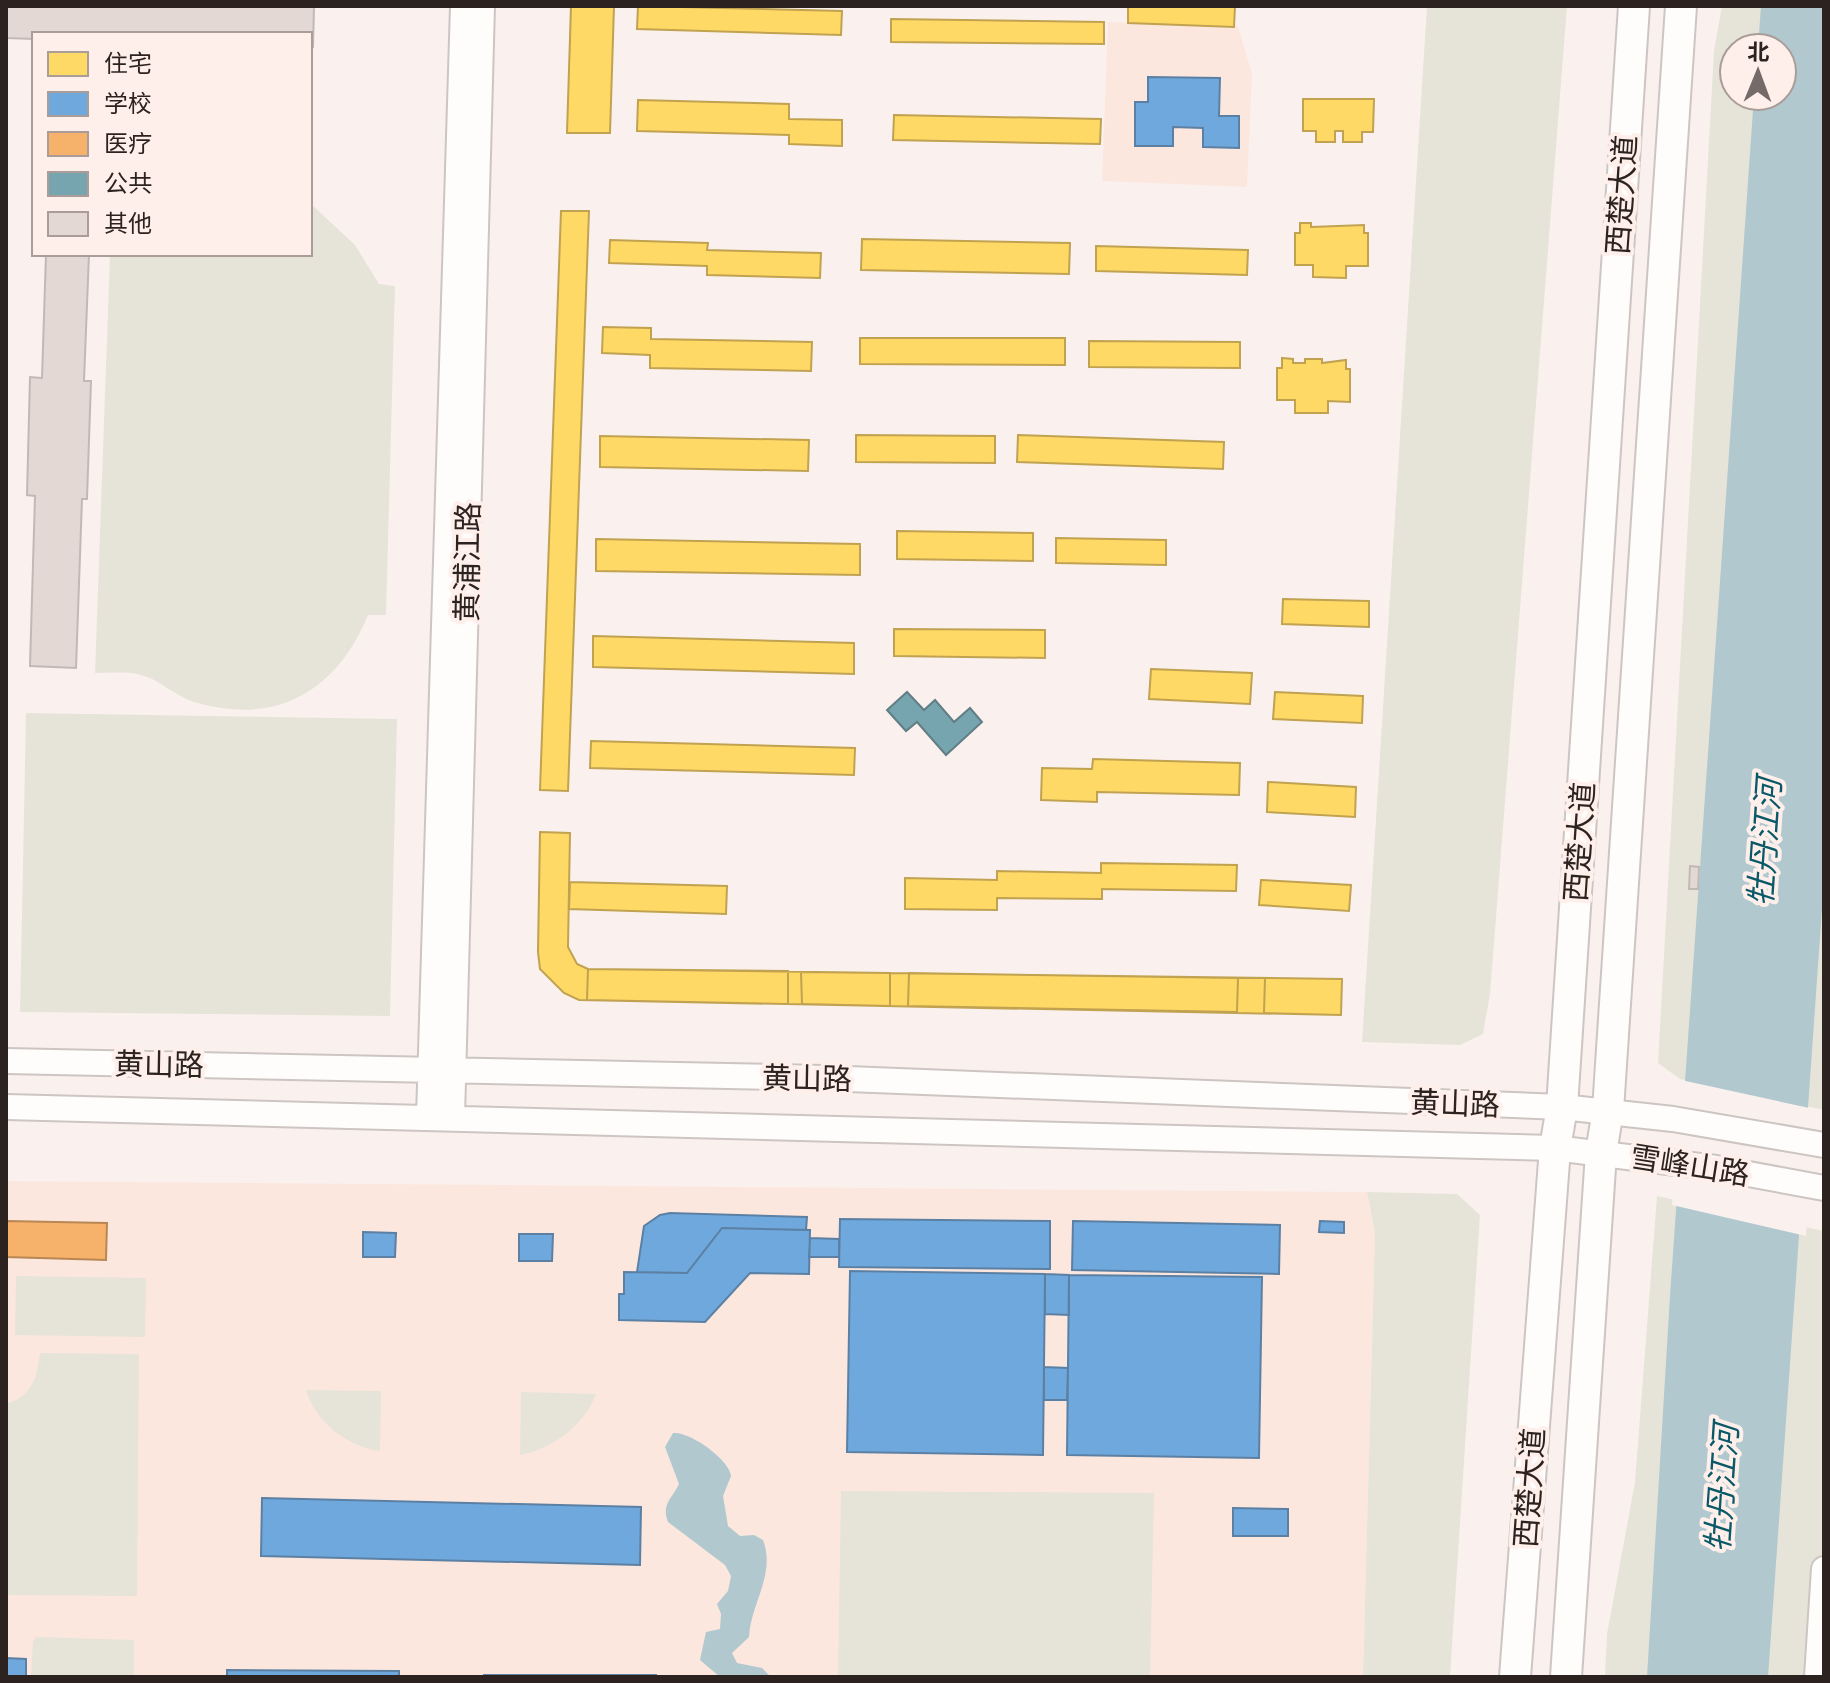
<svg xmlns="http://www.w3.org/2000/svg" width="1830" height="1683" font-family="'Titillium Web','Noto Sans SC',sans-serif">
<rect width="100%" height="100%" fill="#faf1ee"/>
<path fill="#fce7df" d="M1108,22L1238,26L1252,74L1247,187L1102,181Z
M6,1181L1367,1192L1375,1233L1363,1677H6Z"/>
<path fill="#e6e4d8" fill-rule="evenodd" d="M1427,6H1567L1490,994L1483,1034L1460,1045L1362,1042Z
M1722,6H1824V1110L1680,1079L1658,1063L1714,51ZM1734,48H1782V96H1734Z
M310,203L355,245L379,284L395,286L386,615H368C338,689 278,726 198,703C177,698 160,680 144,676C130,671 110,673 95,673L110,254H310Z
M26,713L397,719L390,1016L20,1012Z
M1367,1192L1457,1194L1480,1215L1450,1677H1363L1375,1233Z
M1657,1196L1824,1231V1677H1605L1607,1634L1635,1482Z
M16,1276L146,1278L145,1337L15,1335Z
M40,1353L139,1354L137,1596L6,1595V1404C33,1396 37,1377 40,1353Z
M306,1390L381,1391L380,1451C347,1447 315,1421 306,1390Z
M521,1392L596,1394C585,1425 552,1449 520,1455Z
M841,1491L1154,1493L1150,1677H838Z
M37,1637L134,1640V1677H31L33,1641Z"/>
<path fill="#b0c8ce" d="M1761,6H1824V880L1768,1677H1647L1670,1296L1754,96H1782V48H1758Z
M673,1433C690,1431 730,1460 731,1476L723,1496L728,1526L740,1536L754,1535L763,1540C776,1575 751,1602 749,1637L732,1653L737,1663L762,1668L771,1677H720L700,1660L706,1632L720,1629L721,1614L717,1604L728,1591L731,1576L725,1565L668,1522C661,1504 672,1499 679,1484L665,1447Z"/>
<path fill="#faf1ee" d="M1681,1080L1814,1109L1806,1236L1672,1205Z"/>
<path fill="#ffd966" stroke="#c0a251" stroke-width="2" d="M571,6H614L610,133H567Z
M638,6L842,11L841,35L637,29Z
M1128,6H1235L1234,27L1128,23Z
M891,19L1104,22V44L891,42Z
M1303,99H1374L1373,132H1362V142H1343V131H1335V142H1316V131H1303Z
M638,100L789,104V119L842,120V146L789,144V135L637,131Z
M894,115L1101,119L1100,144L893,140Z
M561,211H589L568,791L540,790Z
M1300,223H1311V227L1364,225V233H1368V266H1346V278L1313,277V265H1295V233H1300Z
M862,239L1070,243L1069,274L861,270Z
M610,240L708,243L707,250L821,253L820,278L707,275V266L609,263Z
M1096,246L1248,250L1247,275L1096,271Z
M603,327L651,328V339L812,342L811,371L650,368V355L602,353Z
M860,338H1065V365L860,364Z
M1089,341L1240,342V368L1089,367Z
M1282,358L1293,359V363H1305V359H1322V363L1346,360V369H1350V402L1328,401V413H1295V400H1277V368H1282Z
M856,435L995,436V463L856,462Z
M1018,435L1224,442L1223,469L1017,462Z
M600,436L809,440L808,471L600,467Z
M897,531L1033,533V561L897,559Z
M1056,538L1166,540V565L1056,563Z
M596,539L860,544V575L596,571Z
M1283,599L1369,601V627L1282,624Z
M894,629L1045,630V658L894,656Z
M593,636L854,643V674L593,667Z
M1151,669L1252,673L1250,704L1149,699Z
M1275,692L1363,696L1362,723L1273,719Z
M591,741L855,748L854,775L590,768Z
M1093,759L1240,763L1239,795L1097,792V802L1041,800L1042,768L1092,769Z
M1268,782L1356,787L1355,817L1267,812Z
M540,832L570,833L568,947L577,964L588,969L1342,979L1341,1015L579,1000L564,993L540,969L538,952Z
M1101,863L1237,865L1236,891L1102,889V899L997,898V910L905,909V878L997,880V871L1101,873Z
M1261,880L1351,885L1349,911L1259,905Z
M570,882L727,886L726,914L569,909Z
M588,969L788,971V1004L587,1000Z
M801,972L890,973V1006L802,1004Z
M909,973L1238,978L1237,1012L908,1006Z
M1265,978L1342,979L1341,1015L1264,1013Z"/>
<path fill="#6fa8dc" stroke="#5b80a4" stroke-width="2" d="M1148,77L1220,78L1219,116H1239V148L1203,147V128L1173,127V146H1135V102H1148Z
M670,1213L807,1217L806,1230L722,1228L687,1273L637,1272L644,1226L660,1215Z
M840,1219L1050,1221V1269L839,1267Z
M1073,1221L1280,1225L1279,1274L1072,1270Z
M1320,1221L1344,1222V1233L1319,1232Z
M722,1228L810,1230L809,1274L750,1273L705,1322L619,1320V1294H624V1272L687,1273Z
M363,1232L396,1233L395,1257H363Z
M519,1234H553L552,1261H519Z
M810,1238L839,1239V1257H809Z
M850,1271L1045,1274L1043,1455L847,1452Z
M1045,1274L1069,1275V1315L1045,1314Z
M1069,1275L1262,1277L1259,1458L1067,1455Z
M1044,1367L1068,1368L1067,1400H1044Z
M262,1498L641,1507L640,1565L261,1556Z
M1233,1508L1288,1509V1536H1233Z
M6,1658L26,1659V1677H6Z
M227,1670L399,1671V1677H227Z
M484,1675H656V1677H484Z"/>
<path fill="#f6b26b" stroke="#b98754" stroke-width="2" d="M6,1221L107,1223L106,1260L6,1257Z"/>
<path fill="#76a5af" stroke="#607e84" stroke-width="2" d="M907,692L924,710L935,700L954,722L970,708L982,722L946,755L917,722L906,731L887,710Z"/>
<path fill="#e3d8d4" stroke="#c2b9b6" stroke-width="2" d="M6,6H314L313,47H310V34H34V39L6,38Z
M46,254H89L84,381H91L87,499H82L76,668L30,666L35,496L27,495L30,377L42,378Z
M1690,866L1699,867L1698,889H1689Z"/>
<g fill="none" stroke-linecap="round" stroke-linejoin="round">
<g stroke="#cdc5c2" stroke-width="28">
<path id="secondary" d="M6,1061L823,1078L1562,1107L1673,1119L1824,1145
M6,1107L1555,1148L1716,1168L1824,1188
M429,1117L463,6
M452,1117L482,6
M1817,1677L1824,1569"/>
</g>
<g stroke="#cdc5c2" stroke-width="34">
<path id="highway" d="M1515,1677L1555,1148L1562,1107L1634,6
M1566,1677L1601,1153L1608,1110L1681,6"/>
</g>
<use href="#secondary" stroke="#fefdfc" stroke-width="24"/>
<use href="#highway" stroke="#fefdfc" stroke-width="30"/>
</g>
<g text-anchor="middle" dominant-baseline="central" stroke-width="8" stroke-linejoin="round" paint-order="stroke">
<g font-size="30" fill="#2c2320" stroke="#feefea">
<text transform="translate(1621 195) rotate(-86)">西楚大道</text>
<text transform="translate(467 562) rotate(-89)">黄浦江路</text>
<text transform="translate(1579 842) rotate(-86)">西楚大道</text>
<text transform="translate(159 1064) rotate(1)">黄山路</text>
<text transform="translate(807 1078) rotate(1)">黄山路</text>
<text transform="translate(1455 1103) rotate(2)">黄山路</text>
<text transform="translate(1690 1165) rotate(9)">雪峰山路</text>
<text transform="translate(1529 1488) rotate(-86)">西楚大道</text>
</g>
<g font-size="32" font-style="italic" fill="#0a5968" stroke="#feefea">
<text transform="translate(1764 842) rotate(-86)">牡丹江河</text>
<text transform="translate(1721 1488) rotate(-86)">牡丹江河</text>
</g>
</g>
<rect width="1830" height="1683" fill="none" stroke="#2c2320" stroke-width="16"/>
<rect x="32" y="32" width="280" height="224" fill="#feefea" stroke="#aa9d99" stroke-width="2"/>
<rect x="48" y="52" width="40" height="24" fill="#ffd966" stroke="#aa9d99" stroke-width="2"/>
<text x="104" y="72" font-size="24" fill="#2c2320">住宅</text>
<rect x="48" y="92" width="40" height="24" fill="#6fa8dc" stroke="#aa9d99" stroke-width="2"/>
<text x="104" y="112" font-size="24" fill="#2c2320">学校</text>
<rect x="48" y="132" width="40" height="24" fill="#f6b26b" stroke="#aa9d99" stroke-width="2"/>
<text x="104" y="152" font-size="24" fill="#2c2320">医疗</text>
<rect x="48" y="172" width="40" height="24" fill="#76a5af" stroke="#aa9d99" stroke-width="2"/>
<text x="104" y="192" font-size="24" fill="#2c2320">公共</text>
<rect x="48" y="212" width="40" height="24" fill="#e3d8d4" stroke="#aa9d99" stroke-width="2"/>
<text x="104" y="232" font-size="24" fill="#2c2320">其他</text>
<g transform="translate(1758 72) rotate(1)"><circle r="38" fill="#feefea" stroke="#aa9d99" stroke-width="2"/>
<path d="M0-6L14 30L0 20L-14 30Z" fill="#746b68"/>
<text y="-12" font-size="22" font-weight="bold" text-anchor="middle" fill="#2c2320">北</text>
</g>
</svg>
